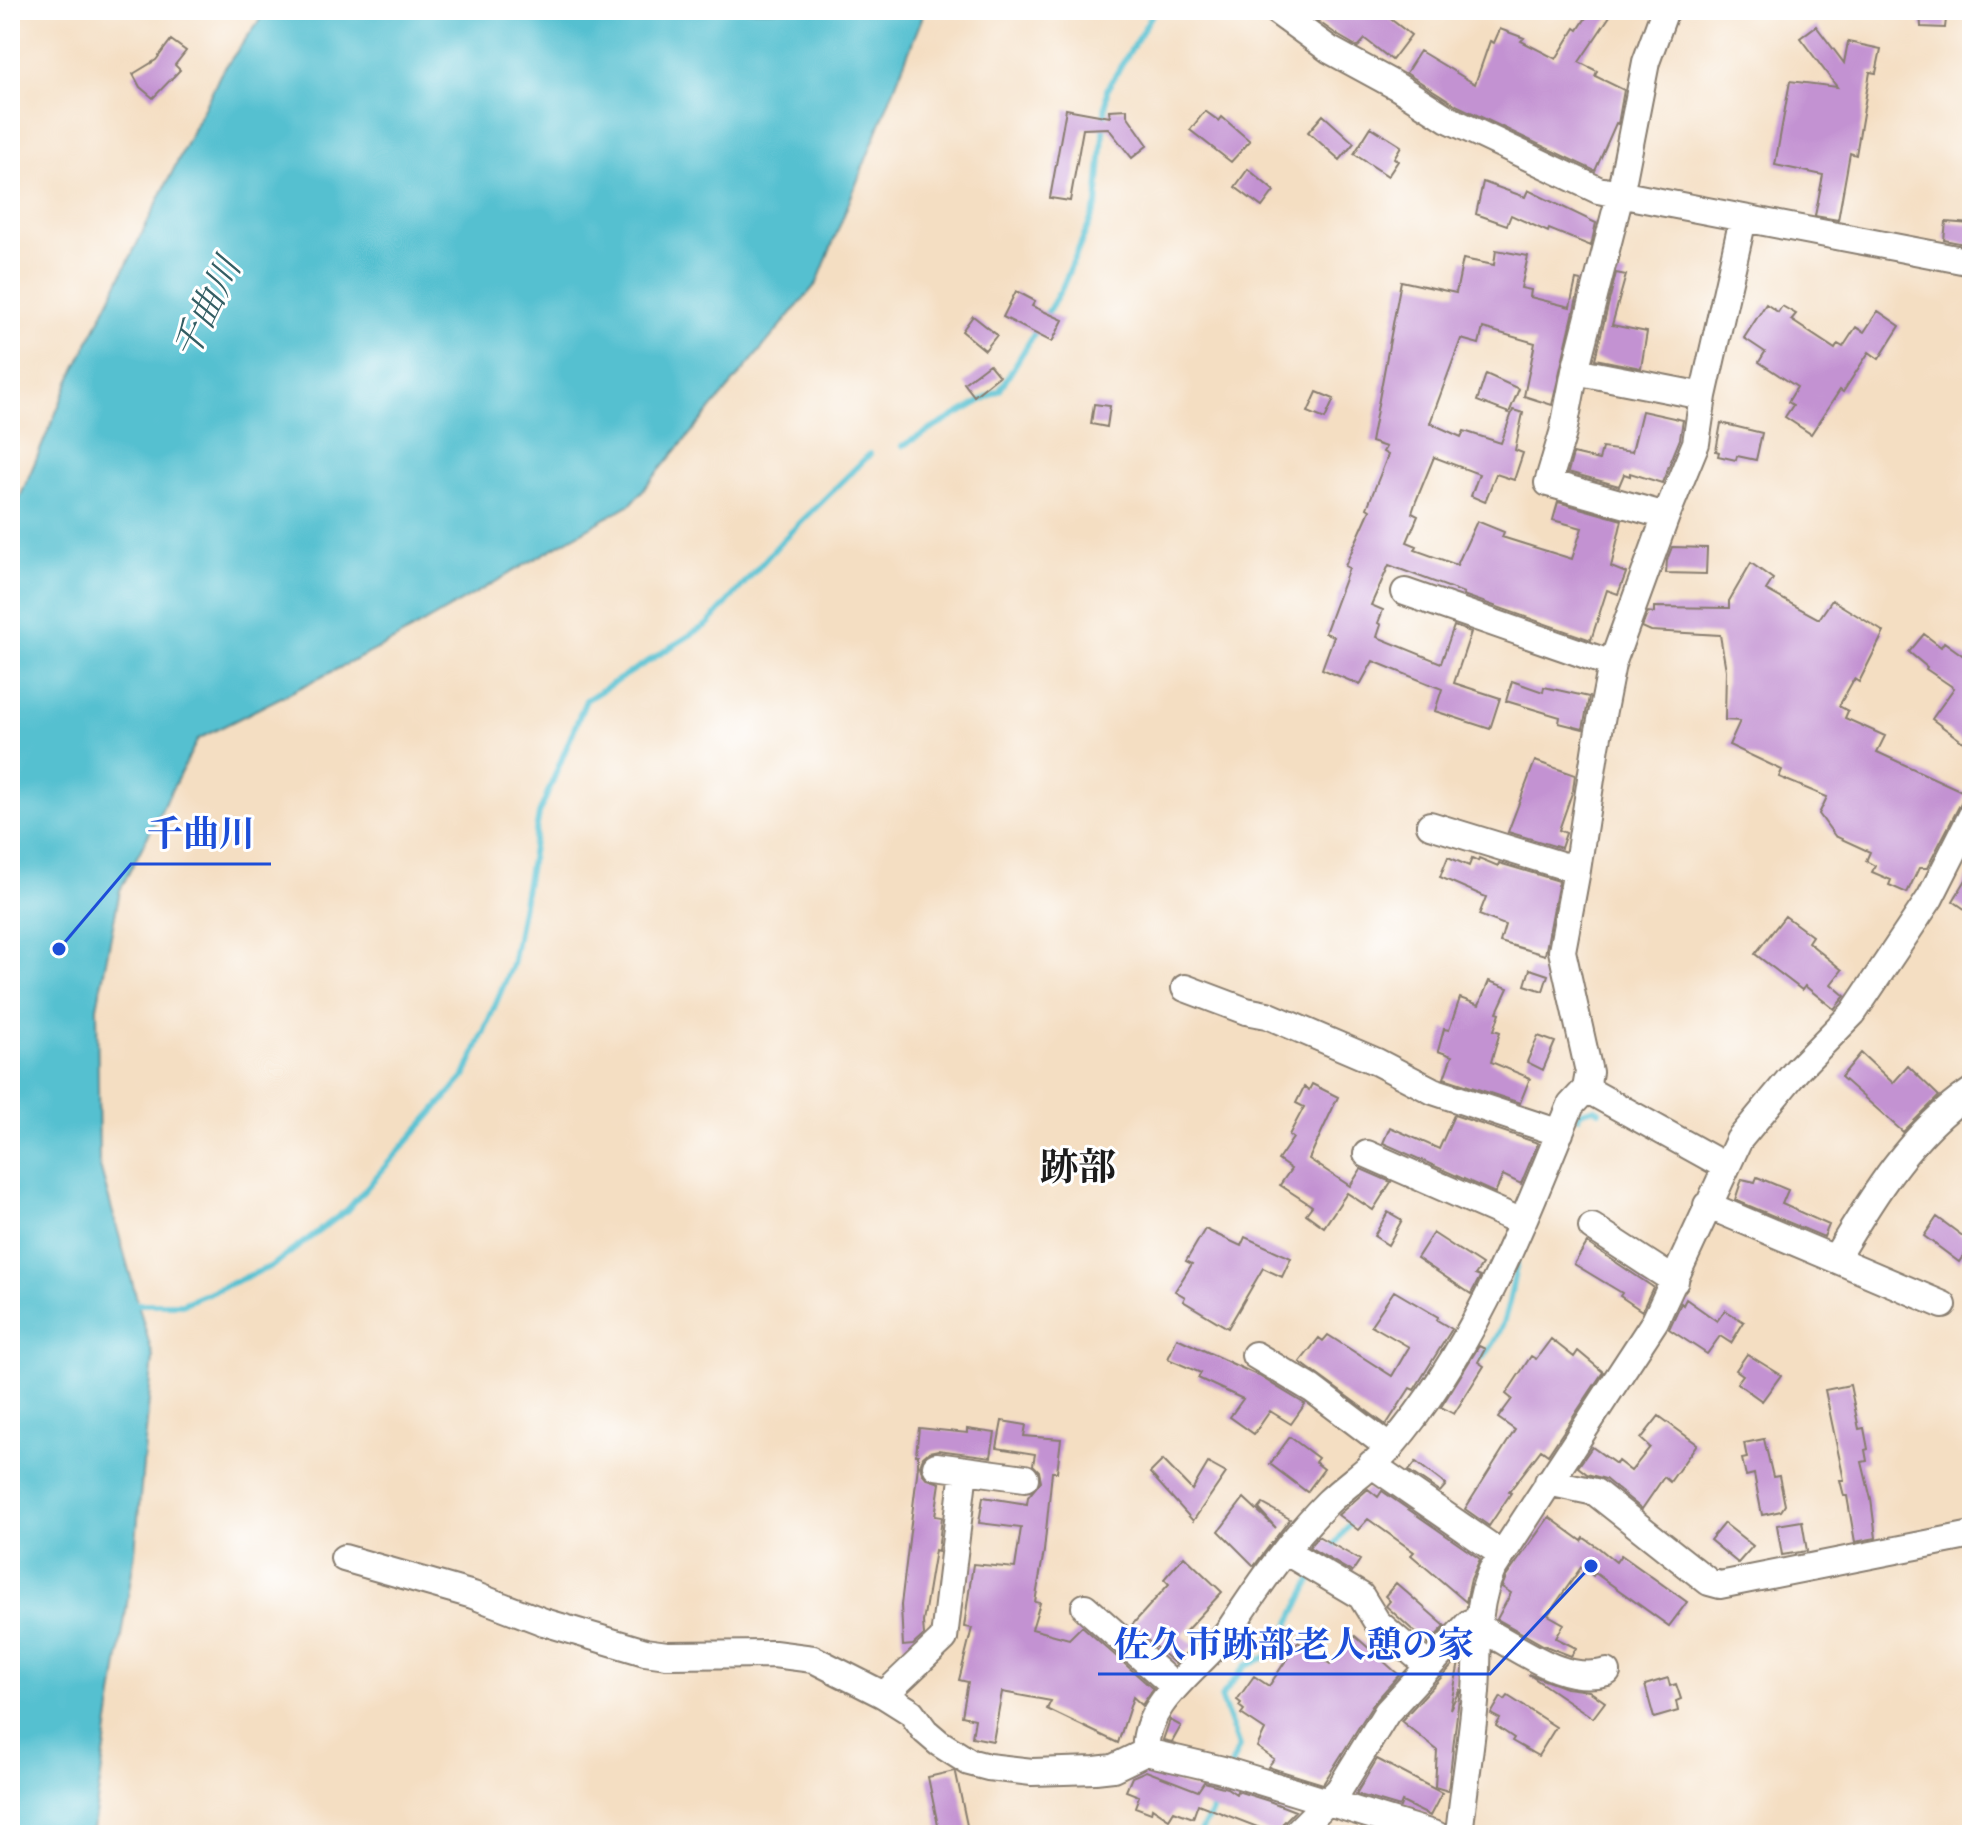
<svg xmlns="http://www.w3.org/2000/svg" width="1982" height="1845" font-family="Cardo,'Noto Serif JP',serif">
<rect width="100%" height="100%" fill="#fff"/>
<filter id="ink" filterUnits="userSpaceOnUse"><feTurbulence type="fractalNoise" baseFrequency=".0125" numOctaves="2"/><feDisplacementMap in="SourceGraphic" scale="16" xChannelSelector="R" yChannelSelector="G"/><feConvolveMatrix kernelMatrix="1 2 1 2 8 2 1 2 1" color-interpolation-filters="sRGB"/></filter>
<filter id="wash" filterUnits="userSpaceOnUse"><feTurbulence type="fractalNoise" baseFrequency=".006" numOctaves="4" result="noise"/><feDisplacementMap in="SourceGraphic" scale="32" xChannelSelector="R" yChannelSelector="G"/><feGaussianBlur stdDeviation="1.8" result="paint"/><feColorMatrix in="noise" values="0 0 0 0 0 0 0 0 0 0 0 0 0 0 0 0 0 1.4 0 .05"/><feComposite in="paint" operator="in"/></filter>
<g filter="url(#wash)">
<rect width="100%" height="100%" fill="#f4dec2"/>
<path fill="#55c0d0" stroke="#386e76" stroke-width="2" d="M267,10H923L922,18L817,283L632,503L391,642L198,739L120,890L97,1007L99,1163L153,1357L135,1551L92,1835H10V521L69,382L221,73Z"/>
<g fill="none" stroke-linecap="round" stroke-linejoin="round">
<path stroke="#55c0d0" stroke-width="6" d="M1043,320L1062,288L1097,205L1107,89L1155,10
M902,446L1000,390L1037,329
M1793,1095L1837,1048
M1579,1117L1581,1112L1594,1108L1599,1111
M131,1304H182L272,1266L347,1210L465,1076L512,965L539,814L586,700L708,624L781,542L870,454
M1473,1355L1481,1359C1506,1335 1510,1296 1517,1263
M1320,1565L1353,1519
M1231,1766L1239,1747L1221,1697L1245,1666L1275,1653L1314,1574
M1199,1835L1215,1806"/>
</g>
<g id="blocks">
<path fill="#c392d2" d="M1302,10H1379L1411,35L1392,60L1365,39L1358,47L1339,36Z
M1591,10H1614L1579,62L1597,71L1595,76L1624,90L1618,124L1616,123L1595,171L1458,106L1406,73L1420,51L1475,84L1490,41L1494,43L1500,29L1524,38L1521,41L1556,59L1575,28L1578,30Z
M1920,10H1947L1945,28L1921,27Z
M1816,26L1844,63L1848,42L1881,49L1876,73L1870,72L1856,155L1850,153L1838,220L1815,216L1823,175L1775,165L1790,81L1837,87L1800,38Z
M171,40L186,51L175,65L180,70L153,98L140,87L133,74L156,60Z
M1066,109L1110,117L1109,110L1127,109V115L1148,145L1132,158L1108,128L1083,129L1070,201L1050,198Z
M1205,111L1219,121L1222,117L1250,141L1231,162L1190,130Z
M1323,115L1354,143L1340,160L1308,132Z
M1371,127L1401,146L1394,158L1398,161L1388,176L1354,154Z
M1248,169L1274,191L1262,207L1235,187Z
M1483,182L1525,197L1528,190L1596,223L1591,246L1549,229L1548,232L1511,215L1507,225L1476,214Z
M1946,222L1971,224L1969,245L1944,240Z
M1496,250L1528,256L1521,288L1531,290L1530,297L1570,307L1576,280L1581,281L1552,405L1524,396L1535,343L1483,328L1479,344L1461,339L1430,423L1461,437L1464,431L1501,443L1513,410L1523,413L1515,450L1523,453L1514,480L1496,474L1485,502L1471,496L1479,474L1434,457L1416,501L1412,513L1418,516L1407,542L1417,546L1415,550L1457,565L1477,521L1504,532L1502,537L1572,559L1582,528L1553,520L1558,502L1622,520L1611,567L1626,573L1618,594L1607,590L1591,640L1463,595L1464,593L1389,565L1371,605L1383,610L1378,623L1381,625L1377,637L1441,663L1454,626L1471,632L1454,683L1500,698L1490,729L1435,711L1442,689L1373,661L1360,685L1322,669L1334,636L1325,633L1349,568L1345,566L1370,510L1367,508L1388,455L1383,452L1386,447L1371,442L1401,281L1456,293L1463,259L1494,265Z
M1616,273L1626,275L1612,325L1647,332L1641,368L1595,359Z
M1016,291L1035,301L1032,306L1063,320L1052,342L1003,317Z
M1766,304L1778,312L1782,306L1796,314L1791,320L1835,349L1838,344L1843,347L1856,327L1864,332L1878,311L1900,326L1879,359L1869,352L1843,392L1840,390L1811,434L1785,417L1793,405L1788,402L1797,387L1759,362L1765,352L1744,338Z
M973,316L997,335L985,350L962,331Z
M989,364L999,376L974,396L964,383Z
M1486,374L1519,389L1509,413L1477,401Z
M1317,392L1334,399L1325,419L1308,412Z
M1094,404L1110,406L1107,427L1091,424Z
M1642,411L1683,420L1680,439L1662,483L1630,473V476L1624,474L1619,486L1568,472L1573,454L1599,460L1602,448L1632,452Z
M1721,423L1762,433L1756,460L1737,456L1736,460L1718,456L1719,452L1716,451Z
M1672,547L1707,548L1706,574L1666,573L1667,560Z
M1751,563L1773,579L1766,590L1819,619L1832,600L1884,632L1859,682L1854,679L1839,706L1848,711L1845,718L1885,736L1877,752L1966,793L1927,868H1919L1907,893L1889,885L1891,880L1872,872L1875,866L1866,861L1870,852L1835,836L1819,814L1827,797L1779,777L1782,770L1729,745L1740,721L1725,720L1726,670L1720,635L1651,631L1642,627L1648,612L1654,613V607L1729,608V601Z
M1924,634L1941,647L1944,642L1972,662V729L1963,742L1932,719L1954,688L1926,669L1927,667L1909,652Z
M1512,681L1543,692L1544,687L1589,697L1583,729L1559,723L1560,717L1506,701Z
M1535,761L1575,775L1573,790L1559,830L1566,833L1561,848L1508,832Z
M1448,857L1469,866L1472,858L1478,861L1479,858L1498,866L1499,863L1559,881L1545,955L1500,942L1505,925L1479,915L1486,897L1440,877Z
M1972,870V914L1953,901Z
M1785,916L1812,936L1808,942L1842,970L1831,984L1845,996L1834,1009L1805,986L1802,990L1755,954Z
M1530,969L1548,975L1543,991L1525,985Z
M1489,981L1508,988L1497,1012L1500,1013L1494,1030L1500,1032L1491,1062L1530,1078L1520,1103L1444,1078L1452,1056L1438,1051L1444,1029L1449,1030L1460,998L1479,1005Z
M1538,1036L1555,1042L1543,1070L1527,1062Z
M1861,1053L1893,1083L1908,1066L1939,1096L1903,1132L1841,1077Z
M1312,1084L1338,1097L1309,1159L1350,1186L1361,1169L1391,1182L1373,1210L1347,1193L1324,1227L1306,1214L1312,1206L1280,1185L1291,1169L1278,1160L1293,1138L1289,1135L1304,1107L1296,1103L1304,1087L1309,1090Z
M1454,1115L1538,1143L1521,1184L1503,1175L1495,1193L1383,1143L1390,1127L1439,1149Z
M1757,1177L1788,1190L1782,1204L1829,1225L1824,1237L1735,1200L1742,1179L1755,1182Z
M1388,1212L1402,1220L1388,1245L1374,1236Z
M1937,1217L1972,1243L1959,1262L1924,1236Z
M1205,1229L1241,1246L1245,1237L1291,1258L1282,1277L1263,1268L1228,1328L1183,1301L1185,1297L1175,1291L1192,1264L1186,1261Z
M1433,1233L1482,1265L1475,1275L1480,1277L1471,1294L1417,1258Z
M1587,1243L1653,1287L1642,1311L1620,1296L1622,1293L1574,1264Z
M1394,1291L1438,1317L1437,1320L1452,1329L1414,1390L1410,1388L1386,1425L1300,1362L1319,1338L1323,1341L1328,1335L1392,1376L1409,1347L1371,1325Z
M1686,1299L1717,1321L1725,1310L1744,1322L1731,1343L1720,1336L1707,1354L1669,1329L1681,1303L1683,1305Z
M1177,1338L1259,1376L1305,1404L1291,1424L1270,1411L1254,1434L1230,1417L1243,1399L1198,1378L1201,1373L1168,1359Z
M1551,1339L1574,1357L1578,1351L1603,1372L1548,1455L1541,1450L1509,1492L1511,1493L1489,1526L1465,1509L1515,1430L1498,1418L1512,1399L1506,1394L1531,1356L1536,1359Z
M1479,1346L1485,1349L1478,1362L1484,1366L1454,1414L1441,1407Z
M1747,1354L1781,1375L1762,1401L1737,1383L1743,1375L1736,1370Z
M1850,1385L1859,1429L1864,1428L1868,1449L1865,1450L1867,1461L1862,1462L1871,1499L1876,1538L1855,1542L1847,1496H1844L1840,1480H1844L1825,1390Z
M1659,1416L1697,1444L1670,1482L1664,1477L1642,1509L1605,1479L1587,1474L1578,1467L1592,1447L1616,1464L1618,1461L1631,1471L1650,1447L1641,1439Z
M1002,1421L1026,1425L1024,1436L1061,1439L1057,1472H1052L1044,1551L1035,1602L1040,1603L1032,1629L1069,1639L1082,1626L1153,1689L1142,1705L1133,1697L1118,1743L1047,1709L1051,1701L1002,1692L993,1741L972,1737L975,1719L962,1716L968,1682L959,1680L972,1628L964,1627L973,1564L1015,1568L1021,1528L979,1523L983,1497L1027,1504L1028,1497L1041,1481L1039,1471L1033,1465L1035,1454L997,1448Z
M919,1428L967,1433V1429L995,1433L991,1457L938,1450L929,1452L923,1457L920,1465L922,1473L927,1479L940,1483L935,1516L942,1517L938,1551L935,1550L923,1622L924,1635L913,1645L903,1646L901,1605L918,1466V1455H916Z
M1290,1437L1318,1458L1315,1462L1324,1469L1307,1492L1270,1464Z
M1764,1439L1773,1477L1779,1476L1785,1505L1781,1511L1762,1515L1754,1474L1746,1476L1742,1459L1747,1458L1744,1443Z
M1163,1460L1192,1490L1208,1463L1226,1473L1193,1521L1150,1473Z
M1416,1462L1446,1485L1440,1492L1409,1471Z
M1368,1489L1378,1497L1382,1491L1480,1559L1471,1579L1466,1602L1411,1555L1414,1552L1368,1519L1358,1530L1338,1515Z
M1244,1498L1276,1528L1259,1509L1263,1504L1290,1519L1254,1566L1219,1531Z
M1549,1517L1582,1541L1584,1538L1599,1548L1616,1562L1621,1555L1687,1602L1669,1626L1595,1573L1593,1576L1582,1566L1548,1615L1564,1624L1556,1638L1576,1648L1571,1656L1543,1645L1497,1619L1511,1593L1502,1587L1506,1577Z
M1802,1521L1807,1551L1782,1555L1777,1525Z
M1724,1523L1753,1546L1738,1563L1710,1540Z
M1318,1536L1360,1560L1352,1572L1309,1547Z
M1184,1556L1222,1592L1182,1635L1194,1645L1175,1664L1131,1626L1169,1584L1164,1579Z
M1396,1583L1445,1626L1428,1644L1386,1606L1390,1601L1385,1596Z
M1355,1636L1399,1675L1374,1703L1323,1784L1268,1767L1274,1759L1257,1747L1265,1730L1241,1714L1244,1710L1239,1706L1241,1703L1237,1700L1254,1676L1269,1686L1298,1642L1330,1664Z
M1460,1657L1450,1709L1460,1689L1448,1791L1435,1787L1437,1750L1401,1721Z
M1528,1674L1566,1688L1589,1691L1605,1702L1593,1718Z
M1668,1678L1670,1686L1676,1684L1681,1699L1676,1701L1678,1711L1654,1718L1645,1685Z
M1508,1696L1556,1727L1538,1756L1512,1741L1514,1738L1496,1726L1500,1719L1491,1714L1501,1697L1505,1700Z
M1170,1720L1181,1726L1172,1742L1163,1740Z
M1377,1759L1442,1793L1430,1816L1402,1802L1400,1807L1356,1794Z
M954,1771L956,1773L969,1835H940L928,1777Z
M1146,1771L1198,1791L1204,1782L1227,1788L1236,1794L1237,1791L1269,1801L1295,1811L1282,1824L1278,1835L1198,1804L1193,1818L1174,1811L1169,1819L1152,1808L1151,1813L1135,1807L1139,1796L1126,1791L1132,1777Z"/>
</g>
</g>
<g filter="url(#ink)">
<use href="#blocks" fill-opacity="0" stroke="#887d6f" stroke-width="2"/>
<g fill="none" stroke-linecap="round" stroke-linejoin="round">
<g stroke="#887d6f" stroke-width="30">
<path id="minor" d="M1275,10L1330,50L1398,87L1448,119L1598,190L1972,262
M1665,10L1646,62L1620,195L1575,371L1563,433L1548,483L1666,516
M1575,371L1703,396
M1405,592L1612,664
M1430,825L1577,870
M1185,988L1246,1011L1267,1015L1377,1062L1433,1091L1560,1133
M1586,1089L1725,1166
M1367,1154L1522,1222
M1707,1205L1835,1259C1872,1197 1911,1132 1972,1091
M1592,1227L1675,1281
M1835,1259L1943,1305
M1255,1355L1312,1389L1390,1448
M1371,1464L1500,1553
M936,1466L1025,1478
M1548,1482L1595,1492L1709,1582L1720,1585L1972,1535
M1285,1551L1361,1596L1377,1622L1428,1666
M344,1558L473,1595L544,1622L645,1652L667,1655L774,1654L813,1659L884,1695L911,1712L925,1731L939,1743L969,1762L988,1767L1032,1772L1095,1770L1113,1768L1146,1752L1223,1770L1436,1835
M1085,1607L1175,1687
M884,1695L944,1638L964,1470
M1146,1752C1141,1702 1206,1664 1232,1626C1261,1582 1290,1540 1328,1502C1348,1483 1373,1467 1391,1446C1476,1347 1522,1224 1571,1105L1586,1089L1589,1072L1562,951L1577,870L1596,746L1612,664L1666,516L1696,443L1703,396L1743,219
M1294,1835L1339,1790L1387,1712L1469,1623C1513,1641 1558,1686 1607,1672
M1459,1835C1464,1787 1472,1740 1476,1692C1479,1650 1474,1609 1492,1570L1655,1321L1739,1140L1797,1070L1853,1013L1930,898L1972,815"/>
</g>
<use href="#minor" stroke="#fff" stroke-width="26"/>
</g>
</g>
<g text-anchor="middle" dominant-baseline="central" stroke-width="6" stroke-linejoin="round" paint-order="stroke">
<g font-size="36" font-style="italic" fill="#335e64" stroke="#fff">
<text transform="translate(207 309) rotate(-64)">千曲川</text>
</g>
<g font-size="38" font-weight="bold" fill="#1c1c1c" stroke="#fff">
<text x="1078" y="1168">跡部</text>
</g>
</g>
<path fill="none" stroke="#1d4ed8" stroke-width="3" d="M59 949L131 864H271M1591 1566L1490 1674H1098"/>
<g fill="#1d4ed8" stroke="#fff" stroke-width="3">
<circle cx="59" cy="949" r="8"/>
<circle cx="1591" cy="1566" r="8"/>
</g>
<g font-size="36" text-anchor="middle" font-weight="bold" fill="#1d4ed8" stroke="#fff" stroke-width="6" stroke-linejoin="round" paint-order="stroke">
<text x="201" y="846">千曲川</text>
<text x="1294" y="1657">佐久市跡部老人憩の家</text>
</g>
<rect width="1982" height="1845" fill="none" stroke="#fff" stroke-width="40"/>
</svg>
